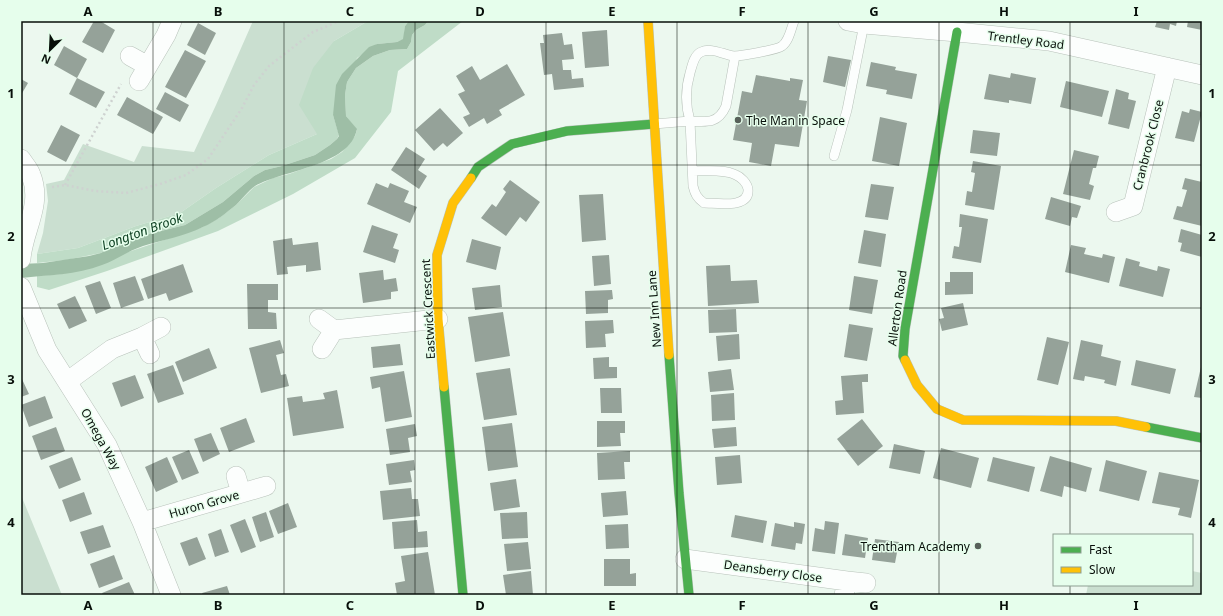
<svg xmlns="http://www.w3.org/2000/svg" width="1223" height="616" font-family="'Noto Sans',sans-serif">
<rect width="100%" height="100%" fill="#ecf8ef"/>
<path fill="#cadfd0" d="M253,21H368L334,41L317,134L269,155L216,188L180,213L136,226L78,248L37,254L43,233L48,201L46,184L64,180L83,144L134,162L142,146L194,152L216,105Z
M21,495L62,595H21Z
M1192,571L1202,573V595H1086L1088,585H1192Z"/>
<path fill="#bfdcc7" d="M368,21H409L405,26L404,39L397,42L377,44L357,58L333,115L339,135L337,139L330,145L315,155L282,166L265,170L254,176L223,202L185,225L149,234L110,248L101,253L66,260L37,263V254L78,248L136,226L180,213L216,188L269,155L317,134L299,105L313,68L334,41Z
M428,21H463L398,71L391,112L355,158L293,194L218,231L107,271L49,290L37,287V276L62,274L203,227L219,218L236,205L254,187L273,178L289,174L331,159L342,152L355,136L357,130L346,116L345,95L347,82L356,68L373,56L390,50L407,49L411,42L412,35L416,30L425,25Z"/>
<path fill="#9ebea6" d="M409,21H428L425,25L416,30L412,35L411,42L407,49L390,50L373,56L356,68L347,82L345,95L346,116L357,129C350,166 283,170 255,186C248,191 242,199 236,205C226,213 215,222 203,227C184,236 163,240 143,246C128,251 116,260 102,265C77,275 47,275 21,278V264L43,263L89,256L101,253L110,248L149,234L185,225L223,202L254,176L265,170L282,166L315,155L330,145L337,139L339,136L333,115L336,85L342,74L369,47L377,44L397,42L403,39L405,26Z"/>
<path fill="#95a299" d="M94,21H100L115,30L103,53L82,42Z
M1157,21H1177L1176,26L1170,24L1169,30L1155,27Z
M1188,21H1202V30L1187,27Z
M198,23L216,33L205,55L187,45Z
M607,30L609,66L585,68L582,32Z
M562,33L564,45L572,44L574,59L562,60L563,70H571L572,79L583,78L584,87L554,90L552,74L544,75L540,43H544L543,35Z
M64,46L87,59L77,78L54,65Z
M185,50L206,61L186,98L165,87Z
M828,56L851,60L845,87L823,82Z
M871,62L896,67L895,70L917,74L912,99L886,94L887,90L866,86Z
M507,64L525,95L499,110L502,115L487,124L484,118L469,127L463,117L470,114L458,94L465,91L456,76L472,66L480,80Z
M1011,73L1036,78L1031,104L1009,100V103L984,99L989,74L1010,78Z
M756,75L790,81V78L803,80L799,100L807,101L799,147L775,144L771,166L749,162L752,143L733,140L742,91L752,93Z
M77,78L105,92L96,108L69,94Z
M21,79L28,83L21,95Z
M1066,81L1109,91L1102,117L1060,107Z
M1116,89L1129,93L1128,99L1136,101L1129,129L1108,124Z
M165,92L189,105L180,122L156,109Z
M127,97L163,117L153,134L117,115Z
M440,108L463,133L447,147L443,143L434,151L415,130Z
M1190,109L1202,112L1194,142L1175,138L1182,111L1189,113Z
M880,117L907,123L899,166L872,161Z
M61,125L80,135L66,162L47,152Z
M973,130L1000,133L997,156L970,153Z
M406,147L425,159L418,170L427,176L419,189L391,170Z
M1074,150L1099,156L1096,168H1093L1089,184L1094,186L1090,200L1063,194Z
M973,161L1001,166L994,210L965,205L967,191L972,192L975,173L971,172Z
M1185,178L1202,182V226L1173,219L1177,206L1182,207L1187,190L1182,189Z
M510,180L540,202L526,222L520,217L506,236L481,218L492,204L496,207L506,192L503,189Z
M376,183L388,188L390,183L409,191L404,202L417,207L410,223L367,204Z
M871,184L894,187L888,220L865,217Z
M603,194L606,240L582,242L579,195Z
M1051,197L1081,206L1077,218L1072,217L1070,226L1045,219Z
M960,214L988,219L981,263L952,258L954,246L959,247L962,227H959Z
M372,225L398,234L393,248L399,250L395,263L363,252Z
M1181,229L1202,235V257L1180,251L1182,243L1178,242Z
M864,230L886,234L881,267L858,263Z
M292,238L293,245L318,242L321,270L306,272V265L287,267L288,274L277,275L273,241Z
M472,239L501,247L496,270L466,262Z
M1071,245L1086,248L1084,254L1102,258L1103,254L1115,257L1109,283L1065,272Z
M609,255L611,284L594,286L592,256Z
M1126,258L1140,262L1139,266L1157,271L1158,266L1170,269L1163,297L1119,286Z
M183,264L193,292L169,301L166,293L148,299L141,279Z
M730,265L731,281L757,280L759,303L708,306L706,266Z
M383,270L384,280L396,278L398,291L391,292V299L363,303L359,273Z
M950,272H973V294L945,295V282H950Z
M135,276L144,300L121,308L113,283Z
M854,276L878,280L872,314L849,310Z
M100,281L111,308L96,314L85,286Z
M247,284H278V300H268V312L276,313L277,329H248Z
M500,285L502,307L475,310L472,288Z
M612,290L613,299L608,300V313L586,314L585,291Z
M75,296L87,321L69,329L57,304Z
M963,303L968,325L942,331L939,319L944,318L941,308Z
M736,309L737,332L709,333L708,310Z
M503,312L510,356L475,362L468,317Z
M613,320L614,333L605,334L606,347L586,348L585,321Z
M849,324L873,328L867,361L844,357Z
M739,334L740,359L718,361L716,336Z
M1047,337L1069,342L1058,385L1037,380Z
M280,340L284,353L276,355L281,375L286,374L289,386L261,393L249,348Z
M1081,340L1103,345L1101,356L1121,361L1116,386L1104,383L1105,380L1085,376L1084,381L1073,379Z
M400,344L403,365L373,368L371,347Z
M209,348L217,368L183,382L175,362Z
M609,357V367H617V378L594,379L593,358Z
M1136,360L1176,369L1170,394L1131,385Z
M173,365L184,394L158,403L147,374Z
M1201,367H1202V398L1194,397Z
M510,368L517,415L484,420L476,373Z
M731,369L734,390L710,392L708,372Z
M404,371L412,417L385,422L380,387L372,389L370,377Z
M868,374V382H862L864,413L836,415L835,401L843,400L841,376Z
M135,375L144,398L121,407L112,383Z
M21,377L29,394L21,397Z
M600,388H621L622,413H601Z
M337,390L344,428L293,436L287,398L302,396L303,402L325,399L323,393Z
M734,393L735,420L712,421L711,395Z
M45,396L53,418L29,427L21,405Z
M246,418L255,442L229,452L220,428Z
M862,419L883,446L858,466L837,439Z
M597,421H625V433H620L621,446L597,447Z
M512,423L518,467L488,471L482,427Z
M415,424L417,436L408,438L410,452L390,455L386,429Z
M56,427L65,451L41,460L32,436Z
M736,427L737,446L714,448L712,429Z
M211,433L220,454L203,462L194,439Z
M894,444L925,451L920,474L889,468Z
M941,448L979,458L971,488L933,478Z
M189,450L199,473L182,480L172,457Z
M630,451V462H624L625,479L598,480L597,453Z
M740,455L742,483L717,485L715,457Z
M1050,456L1092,468L1086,492L1064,486L1062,497L1040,491Z
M72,457L81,480L59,489L49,466Z
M167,457L178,482L156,492L145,467Z
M993,457L1035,467L1029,492L987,481Z
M414,460L415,470L410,471L412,482L389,485L386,464Z
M1106,460L1147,471L1139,501L1099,491Z
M1159,472L1199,480L1191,518L1178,515L1180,508L1152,503Z
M516,479L520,507L494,511L490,483Z
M411,488L412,499H418L420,516L383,520L380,491Z
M626,491L628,515L603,517L601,493Z
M84,492L92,514L70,522L62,500Z
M288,503L297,527L278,534L269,511Z
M266,512L274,537L260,542L252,517Z
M527,512L528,538L502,539L500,513Z
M735,515L767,521L763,543L731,537Z
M245,519L256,547L241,553L230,525Z
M417,520L418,532L427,531L428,547L394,549L392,522Z
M825,521L839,523L835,554L812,551L815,528L824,530Z
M794,522L805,524L802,544L796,543L795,550L771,546L775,523L794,527Z
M628,524L629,548L606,549L605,525Z
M103,525L111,547L88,554L80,532Z
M221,529L229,552L215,557L208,534Z
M845,534L868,538L865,558L842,555Z
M197,537L206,559L189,566L180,543Z
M875,539L899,542L895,563L872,560Z
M528,542L531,569L507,571L504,544Z
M428,552L435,595H397L395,583L405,581L401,556Z
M114,555L123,579L99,588L90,564Z
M604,559H630V574L636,573V586H604Z
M531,571L533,595H506L503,575Z
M129,582L135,595H103L102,593Z
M227,586L230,595H203L202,593Z"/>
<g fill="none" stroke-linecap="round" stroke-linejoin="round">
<g stroke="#b8c2ba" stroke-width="10">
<path id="lane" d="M735,56L726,106C718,124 707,122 690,121C685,104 685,90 690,73C692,66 694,55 701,52C712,47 724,55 734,56C741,56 777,50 782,46C789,41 791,29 794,21
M654,124L690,121L693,186C695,194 697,198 704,203C717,203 750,209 748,189C747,183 741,177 736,175C725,169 705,171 693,171
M834,156L847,110L864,24"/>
</g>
<g stroke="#b8c2ba" stroke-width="20">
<path id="street" d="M848,21L864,24L957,32L1049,41L1202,75
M130,56L148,66
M139,81L166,35L172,21
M21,159C24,164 29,169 31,175C43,205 23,230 21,259
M1116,212L1133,206L1167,67
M21,287L47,350L107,445L142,522L171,595
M319,319L334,330
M142,337L150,354
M322,349L334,330L438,319
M68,381L112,349L142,337L161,327
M236,476L241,493
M142,522L266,486
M685,559L847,581L844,595
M847,581L866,583"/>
</g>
<g stroke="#b8c2ba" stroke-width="10">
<path id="fast" d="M471,178L478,167L512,144L567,131L654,124
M669,355L679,493L689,595
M905,360L903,356L905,329L957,32
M444,387L463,595
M1146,427L1202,438"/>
</g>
<g stroke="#b8c2ba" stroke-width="10">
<path id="slow" d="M648,21L669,355
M905,360L917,385L937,409L963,420L1116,421L1146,427
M444,387L438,319L437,255L453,203L471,178"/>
</g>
<path stroke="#ced2d0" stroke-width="2.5" stroke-dasharray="2 3" stroke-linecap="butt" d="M65,185L121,84
M52,187L65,185L95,191L126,193L160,184L186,175L208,159L242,108L254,85L269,66L313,32L339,21"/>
<use href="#lane" stroke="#fcfefd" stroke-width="9"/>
<use href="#street" stroke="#fcfefd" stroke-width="19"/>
<use href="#fast" stroke="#4caf50" stroke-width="9"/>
<use href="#slow" stroke="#ffc107" stroke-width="9"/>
</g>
<path fill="none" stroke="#080f0a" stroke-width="1" stroke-opacity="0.55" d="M153,21V595M284,21V595M415,21V595M546,21V595M677,21V595M808,21V595M939,21V595M1070,21V535M21,165H1202M21,308H1202M21,451H1202M1070,585V595"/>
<g fill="#58615a" stroke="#e6feec" stroke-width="1.5">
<circle cx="738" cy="120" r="4"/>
<circle cx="978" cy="546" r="4"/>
</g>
<g text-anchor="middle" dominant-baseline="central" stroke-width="3" stroke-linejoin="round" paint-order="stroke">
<g font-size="12" fill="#080f0a" stroke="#e6feec">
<text transform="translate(1026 40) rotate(7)">Trentley Road</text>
<text transform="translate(1148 145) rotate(-76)">Cranbrook Close</text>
<text transform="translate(897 308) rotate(-82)">Allerton Road</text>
<text transform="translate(428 309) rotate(-93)">Eastwick Crescent</text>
<text transform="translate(654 309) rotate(-94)">New Inn Lane</text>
<text transform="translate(101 439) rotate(61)">Omega Way</text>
<text transform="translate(204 504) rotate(-16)">Huron Grove</text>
<text transform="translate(773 571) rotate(8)">Deansberry Close</text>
</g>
<g font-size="12" fill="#080f0a" stroke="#e6feec" text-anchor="start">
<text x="746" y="120">The Man in Space</text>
<text x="970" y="546" text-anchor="end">Trentham Academy</text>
</g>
<g font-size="13" font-style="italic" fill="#0e4123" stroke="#e6feec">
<text transform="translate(142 231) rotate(-20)">Longton Brook</text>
</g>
</g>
<rect width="1223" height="616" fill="none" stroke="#e6feec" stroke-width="44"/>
<rect x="1053" y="534" width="140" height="52" fill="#e6feec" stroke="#8d9e92"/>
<rect x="1061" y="547" width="20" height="6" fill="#4caf50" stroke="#8d9e92"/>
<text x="1089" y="554" font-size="12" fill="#080f0a">Fast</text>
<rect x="1061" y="567" width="20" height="6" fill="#ffc107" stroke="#8d9e92"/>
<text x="1089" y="574" font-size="12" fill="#080f0a">Slow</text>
<g transform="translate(50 50) rotate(204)" stroke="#e6feec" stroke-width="3" paint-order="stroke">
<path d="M0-3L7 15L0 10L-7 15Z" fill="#080f0a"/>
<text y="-6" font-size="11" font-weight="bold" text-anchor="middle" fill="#080f0a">N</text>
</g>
<rect x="22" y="22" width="1179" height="572" fill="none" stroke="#080f0a" stroke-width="1.5"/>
<g font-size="13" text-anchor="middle" font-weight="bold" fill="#080f0a">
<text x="88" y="16">A</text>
<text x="218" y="16">B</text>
<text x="350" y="16">C</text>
<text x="480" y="16">D</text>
<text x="612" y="16">E</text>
<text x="742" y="16">F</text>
<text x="874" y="16">G</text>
<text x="1004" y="16">H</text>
<text x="1136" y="16">I</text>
<text x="11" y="98">1</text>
<text x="1212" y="98">1</text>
<text x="11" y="241">2</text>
<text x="1212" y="241">2</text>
<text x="11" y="384">3</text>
<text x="1212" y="384">3</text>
<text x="11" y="527">4</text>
<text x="1212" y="527">4</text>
<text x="88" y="610">A</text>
<text x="218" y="610">B</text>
<text x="350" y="610">C</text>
<text x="480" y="610">D</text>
<text x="612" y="610">E</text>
<text x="742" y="610">F</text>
<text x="874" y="610">G</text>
<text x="1004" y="610">H</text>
<text x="1136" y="610">I</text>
</g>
</svg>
